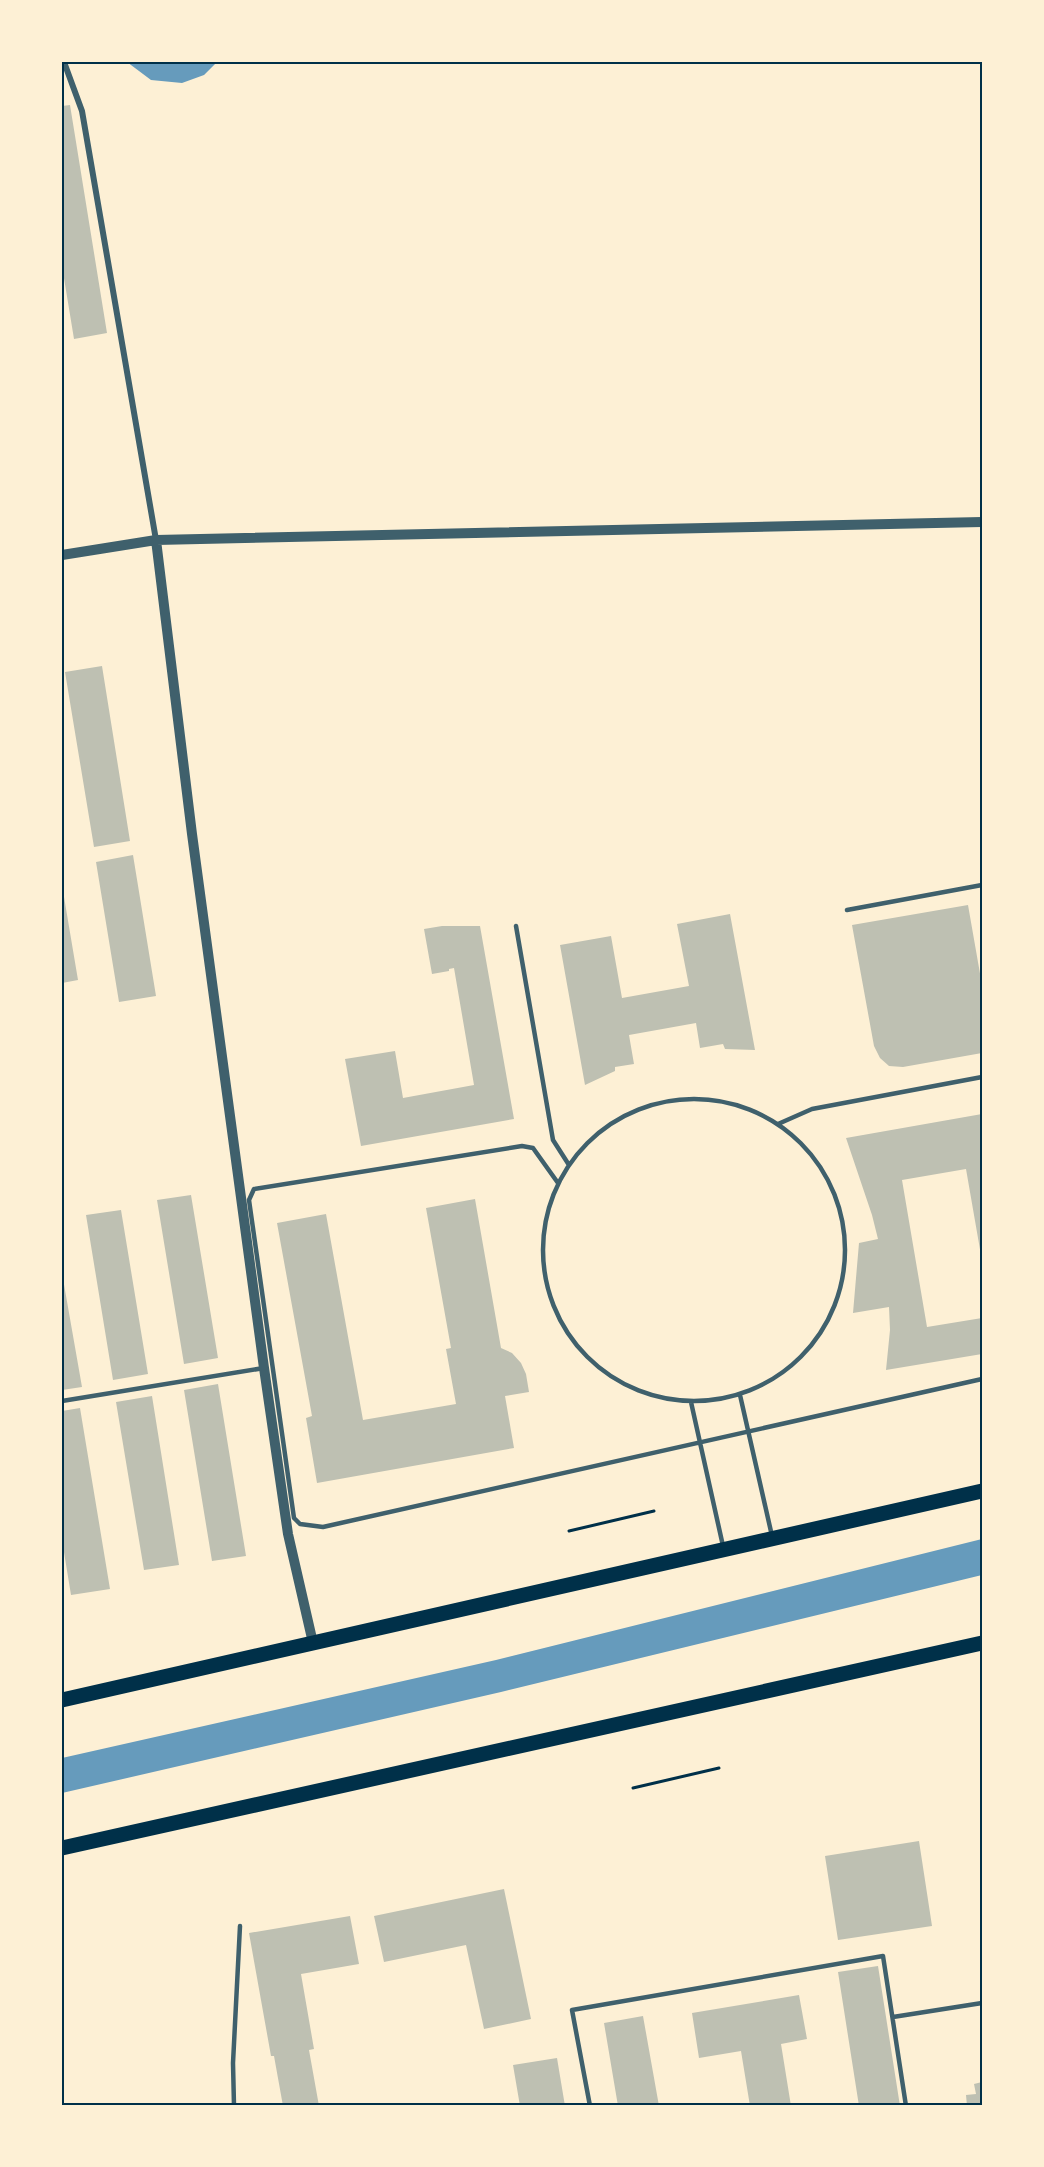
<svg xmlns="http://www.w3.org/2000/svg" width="1044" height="2167" font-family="Manrope,sans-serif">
<rect width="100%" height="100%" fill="#fdf0d5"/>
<path fill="#669bbc" d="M127,62H217L204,75L182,83L151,80Z
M982,1539V1575L501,1692L62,1793V1758L496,1660Z"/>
<path fill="#bec0b2" d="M70,105L107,333L74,339L62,266V106Z
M102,666L130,841L94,847L65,672Z
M133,855L156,996L119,1002L96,862Z
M62,885L78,980L62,983Z
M968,905L982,985V1053L903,1067L889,1066L880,1058L874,1046L852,925Z
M730,914L755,1050L725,1049L723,1044L700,1048L696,1023L629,1035L634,1064L615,1067V1071L585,1085L560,945L611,936L622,998L689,986L677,924Z
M442,926H480L514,1119L361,1146L345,1059L395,1051L403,1098L474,1085L454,968L449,969V971L432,974L424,929Z
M982,1114V1261L966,1169L902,1180L927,1327L982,1318V1354L886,1370L890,1330L889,1307L853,1313L859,1243L878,1239L872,1215L846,1138Z
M191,1195L218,1358L184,1364L157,1200Z
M475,1199L501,1348L512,1353L521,1363L526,1374L529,1392L505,1396L514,1448L317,1483L306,1418L312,1416L277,1223L326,1214L363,1420L456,1404L446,1349L451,1348L426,1208Z
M121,1210L148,1374L113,1380L86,1215Z
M62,1273L82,1387L62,1390Z
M218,1384L246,1556L212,1561L184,1390Z
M152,1396L179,1565L144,1570L116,1402Z
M80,1408L110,1589L71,1595L62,1540V1411Z
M919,1841L932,1926L838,1940L825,1856Z
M504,1889L531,2019L484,2029L466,1945L384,1962L374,1916Z
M350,1916L359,1964L301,1974L314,2049L309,2050L319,2106H283L274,2056H271L249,1933Z
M878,1966L900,2106H859L838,1972Z
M799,1995L807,2039L781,2044L791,2106H750L741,2051L699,2058L692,2013Z
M643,2016L659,2106H618L604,2023Z
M557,2058L565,2106H520L513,2065Z
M982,2082V2106H967L966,2095L976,2094L974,2084Z"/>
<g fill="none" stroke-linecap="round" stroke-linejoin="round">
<path stroke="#003049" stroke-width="3" d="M569,1531L654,1511
M633,1788L719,1768"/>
<path stroke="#3f606c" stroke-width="4.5" d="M847,910L982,885
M516,926L553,1140L569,1165
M543 1250a151 151 0 1 1 302 0a151 151 0 1 1-302 0Z
M778,1124L812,1109L982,1077
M558,1183L533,1148L522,1146L254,1189L249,1200L294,1518L300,1524L323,1527L982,1379
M740,1395L772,1536
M62,1401L264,1368
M691,1402L723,1546
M893,2017L982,2003
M234,2106L233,2063L240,1926
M590,2106L572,2010L883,1956L906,2106"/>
<path stroke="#3f606c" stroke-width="6" d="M64,62L82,111L156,540"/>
<path stroke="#3f606c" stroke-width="10" d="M156,540L192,834L264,1368L288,1534L313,1643
M62,555L156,540L982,522"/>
<path stroke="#003049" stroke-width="15" d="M62,1700L982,1491
M62,1848L982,1643"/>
</g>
<rect width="1044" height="2167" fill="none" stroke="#fdf0d5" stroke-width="126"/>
<rect x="63" y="63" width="918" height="2041" fill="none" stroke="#003049" stroke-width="2"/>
</svg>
